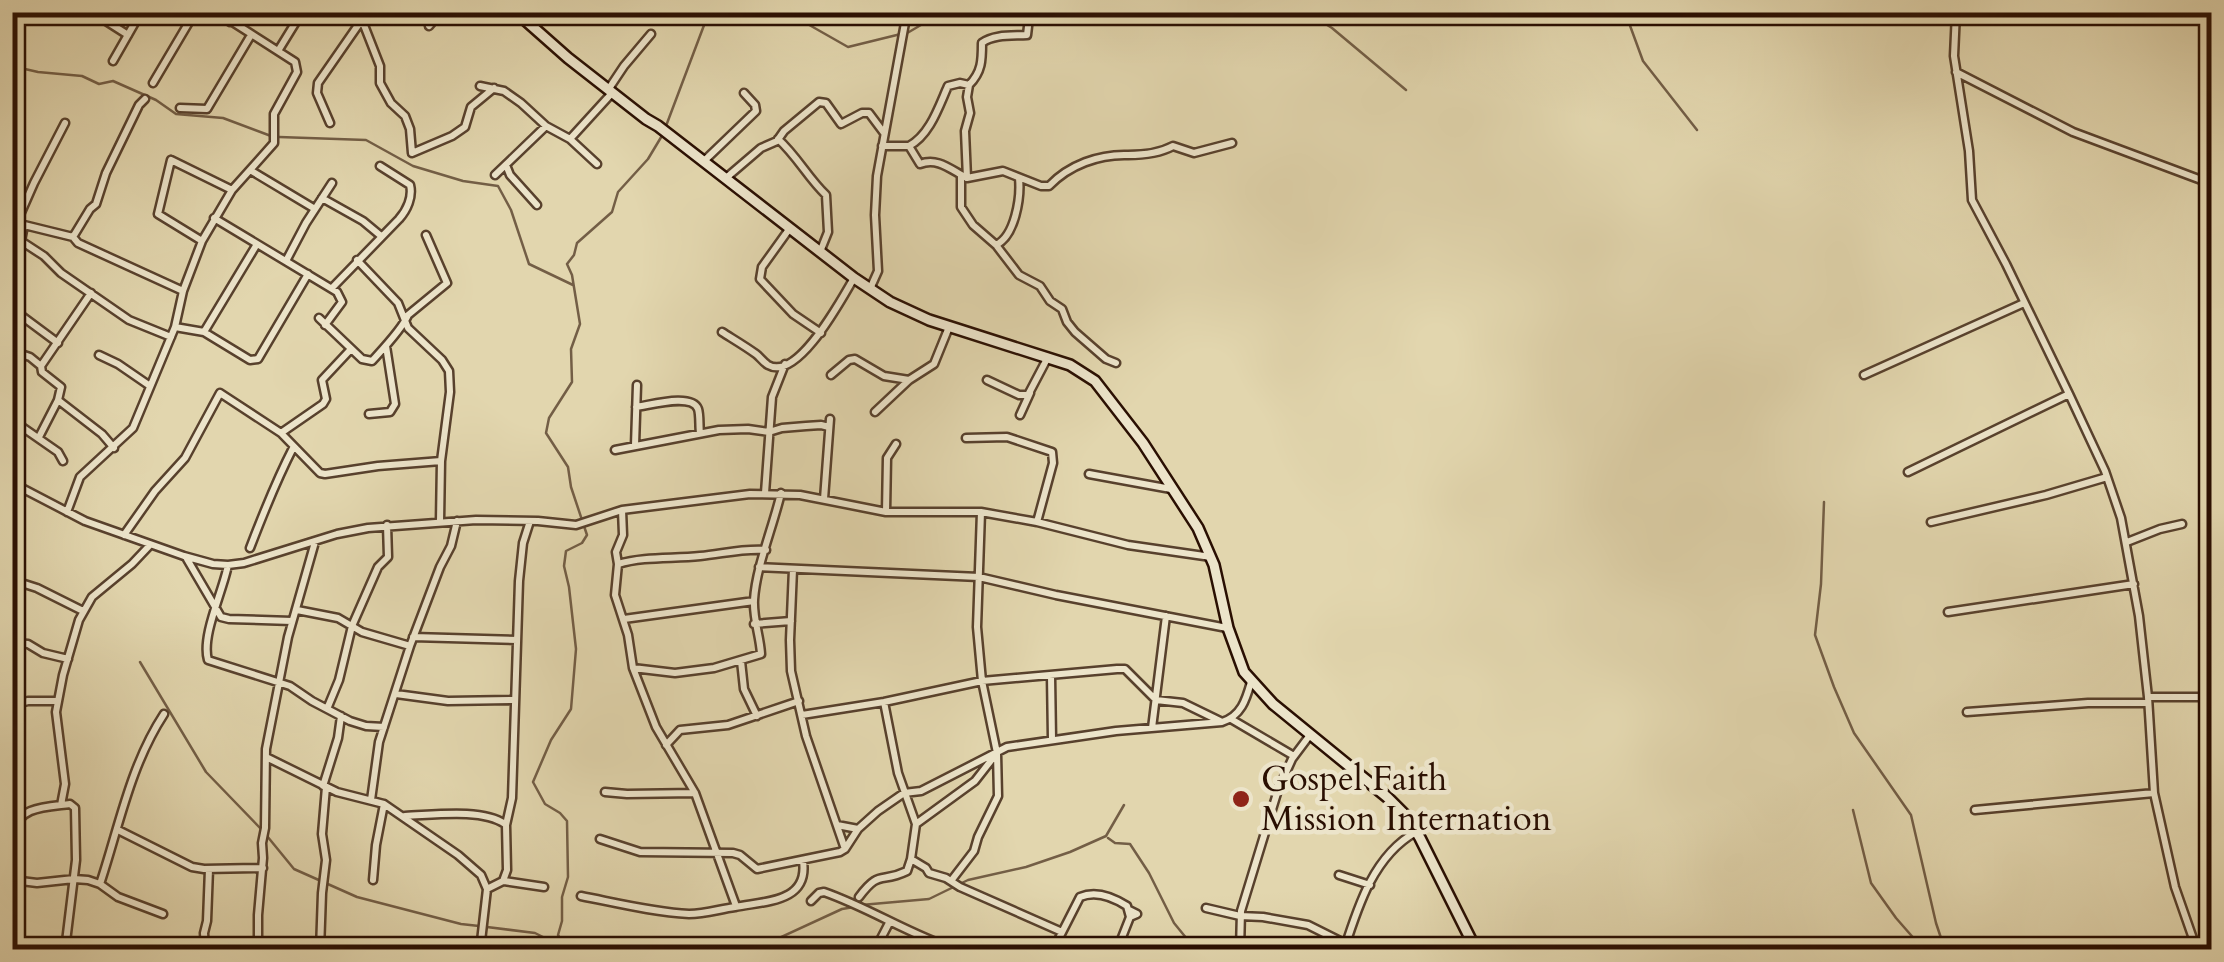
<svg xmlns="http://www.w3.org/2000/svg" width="2224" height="962" font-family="Cardo,serif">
<rect width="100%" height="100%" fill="#e2d6ae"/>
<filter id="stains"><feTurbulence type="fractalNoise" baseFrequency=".002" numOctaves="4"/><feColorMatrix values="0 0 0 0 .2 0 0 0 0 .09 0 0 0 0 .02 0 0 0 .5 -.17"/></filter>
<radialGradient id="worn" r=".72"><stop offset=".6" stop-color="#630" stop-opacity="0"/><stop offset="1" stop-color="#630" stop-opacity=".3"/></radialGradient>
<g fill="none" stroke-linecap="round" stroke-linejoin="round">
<path stroke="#735e46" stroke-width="2.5" d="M783,12L797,18L848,47L909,32L943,12
M1306,12L1332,28L1406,90
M1625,12L1643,61L1697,130
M12,66L38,72L82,76L99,84L113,81L156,100L176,114L223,118L271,136
M666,126L709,12
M279,137L366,140L413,166L463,181L498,186L511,210L529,264L573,285
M1824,502L1821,584L1815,635L1834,687L1854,733L1911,815L1936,923L1945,950
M140,662L206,772L262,830
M1853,810L1871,883L1896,918L1924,950
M267,836L294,869L357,897L461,924L479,926
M1108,838L1115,843L1130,844L1149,873L1174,923L1196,950
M861,905L929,899L968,880L1026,867L1070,852L1106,836L1124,805
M487,927L535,933L565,948
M568,950L558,935L562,921V897L568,877L567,821L560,813L545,804L533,782L551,740L571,709L576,649L569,587L564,566L566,551L582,543L587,535L571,487L568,467L546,433L549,418L572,382L571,349L580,324L572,275L567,264L574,255L577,243L612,212L618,192L648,159L663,134
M583,950H601
M753,950L842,909L854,907"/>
<g stroke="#58412d" stroke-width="11">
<path id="street" d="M92,12L128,35
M362,12V20L380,66V83L391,103L405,116L410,129L412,153L452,136L465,127L471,107L494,88
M673,12L675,15
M1956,12L1954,56L1969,151L1972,200L2006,264L2069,394L2105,471L2121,518L2139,616L2148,697L2154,793L2175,887L2197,950
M230,22L238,12
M429,26L441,12
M278,51L302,12
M113,61L141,12
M1956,72L2073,132L2212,184
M153,83L195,12
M480,86L504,91L521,103L546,126L570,139L597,164
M608,90L624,66L651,34
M180,108L207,109L251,35
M330,123L317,93L318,83L361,21
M570,139L612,93
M778,139C797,156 808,178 826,195L828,232L820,252
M882,146H909L920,164C938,157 951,170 967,178L1003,171L1041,186H1049C1069,165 1099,154 1128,155C1143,155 1160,153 1173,146L1194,153L1232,143
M909,146C930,135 939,106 948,86L960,83L969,85C982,72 982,60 982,43C994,34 1013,36 1027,35L1029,18L1027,12
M171,160L158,214L202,241
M171,160L232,190
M704,161L756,111L755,105L744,93
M506,165L510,175L537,205
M250,170L315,209
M495,175L546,126
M961,176V207L973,225L996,245L1019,275L1040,286L1050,301L1062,309L1067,322L1075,332L1106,359L1116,363
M726,178L761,148L777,141L784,131L819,102L826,103L841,124L862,113H869L884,133
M967,178L965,131L970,113L967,97L969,85
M322,198L363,221L381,236
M214,218L337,292L342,302L325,325
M12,222L73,237L78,243L183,291
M19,223V217L34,183L65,123
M24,225L21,241L44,256L61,273L129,320L171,337
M790,228L762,267L760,279L793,314L821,333
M73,237L90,209L96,204L106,173L139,105L145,99
M21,241L13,274L15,311L58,343
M996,245C1015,236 1021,198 1019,178
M357,260L398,303L408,328L442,360L449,371L450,392L441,461L440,521
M286,261L306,223L332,183
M332,288L399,219C407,210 413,197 410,185L380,166
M870,289L878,271L875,215L877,176L907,12
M319,318L362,359L372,361C382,350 403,328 408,315L447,283L426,235
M175,327L204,332L250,360L258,359L308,274
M204,332L257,244
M722,332C733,339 745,346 756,354C760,357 763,362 768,365C798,382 842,298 854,278
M12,351L30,357L41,366L42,372L61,387L58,400L39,437
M99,355L118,364L150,386
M41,366L91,293
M831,375L849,360L855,359L884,376L909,380
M1864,375L2024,303
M987,380L1019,395H1028L1048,357
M58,400L102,434L114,448
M636,407C651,405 692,393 698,409C700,415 699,426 700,433
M875,412L909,380L934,364L949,327
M369,414L390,412L395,404L386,346
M1020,415L1030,393
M12,420L58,452L63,461
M281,433L323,404L326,399L322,380L351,349
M966,438L1007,437L1052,452L1053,463L1037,522
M635,445L637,385
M615,450L719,430L748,429L769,432L782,428L806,426L821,425L829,427
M1908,472L2069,394
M1089,474L1171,489
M12,483L85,521L184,556L213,564L228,565L244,563L337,534L368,528L476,520L538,521L576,525L622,510L750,494L800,495L886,512H981L1037,522L1128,545L1211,557
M765,493L772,397L785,364
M824,499L830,419
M622,510L623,535L616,552L618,564L615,595L628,635L633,668L656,727L695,793L736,906
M67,512L80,477L133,428L175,327L183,291L202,241L232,190L274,143V114L297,72L295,62L217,12
M886,512L887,458L896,444
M1931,522L2046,495L2107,477
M124,535L155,491L185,458L220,393L281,433L320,473L325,474L378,466L441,461
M2127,542L2160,529L2182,524
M250,548C263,514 276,481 293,448
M187,559L221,617L229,619L292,621
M618,564C645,556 673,559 700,556C722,554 743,548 766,550
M228,565C223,591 201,636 208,660L290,686L312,701L350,721L366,726L384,727
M759,567L979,577L1056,595L1227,628
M793,569L790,640L791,671L806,736L845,849
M12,580L37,588L83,611
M297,610L338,618L362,632L410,646
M1948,612L2134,584
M624,619L754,601
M754,624L791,621
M413,637L517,640
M15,643L28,644L43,653L68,659
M741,661L744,689L757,716
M633,668L675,673L714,668L761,654C760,636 753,619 754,600C756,567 773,527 781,493
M1051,676L1052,739
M396,694L448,701L514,700
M2148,697H2212
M884,702L898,773L916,824L911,859L926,868L929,873L946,878L960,887L1062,932
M12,705L28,701H57
M327,709L339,680L352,626L378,567L388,557L387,525
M1967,712L2088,703H2148
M802,715L884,702L982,681L1117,669H1125L1156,700L1183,703L1220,721
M1231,719L1294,756
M1152,728L1166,616
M666,745L680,730L728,725L799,701
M266,757L337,792L384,804L458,855L481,875L487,889L480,950
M323,786L338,738L341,716
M605,792L627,794L695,793
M371,800L379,742L410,646L440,567L451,546L457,521
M61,805L65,784L56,712L63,675L79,620L92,597L132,564L150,545
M1975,810L2154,793
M405,816C433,815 482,808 505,824
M916,824L975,781L993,758
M837,825L858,829
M118,830L192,867L204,869L263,868
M12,834C18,806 46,807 70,804L75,808L76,860L65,950
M600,839L640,852L733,853L740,855L757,869L840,852L845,849L858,829L878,811L904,793L921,791L1007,747L1116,731L1222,722C1241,716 1246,700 1251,682
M12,843V885
M1339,875L1370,885
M13,880L37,883L74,879L88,880L100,884L118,897L163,914
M373,880L376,845L384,804
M504,881L544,887
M951,881L974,851L978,837L998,796L997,753L982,681L977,627L981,512
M100,884C119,827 130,766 164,714
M487,889L503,881L507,870L506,825L512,798L519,581L523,543L530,521
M581,896C617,903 653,912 689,914C705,914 720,909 735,907C764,901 809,903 803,861
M859,897C880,869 880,884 907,871L911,859
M811,901L819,893L824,892C870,908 910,935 957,950
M1206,908L1240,916L1263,917L1308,925L1346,944
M321,940L349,950
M205,950L204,933L207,921L209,869
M258,950V915L263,858L262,843L265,828L266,749L288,637L315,542
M320,950L322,893L326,860L322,834L326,787
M875,950L889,923
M1053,950L1080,897C1096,890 1113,897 1127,906L1130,917
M1117,950L1130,917L1137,914L1129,910
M1240,950L1241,911L1278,790L1292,759L1310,735
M1344,950C1358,906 1374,855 1416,832"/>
</g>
<g stroke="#2a0f02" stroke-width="14">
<path id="secondary" d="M516,12L568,58L646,119L658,126L854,278L890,302L929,320L1070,365L1095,381L1143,443L1198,528L1214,565L1228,628L1244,672L1273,704L1387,797L1408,818L1420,838L1476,950"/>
</g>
<use href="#street" stroke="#ece4ca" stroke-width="6"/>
<use href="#secondary" stroke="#ece4ca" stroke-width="9"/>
</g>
<circle fill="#8f2418" stroke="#ece4ca" stroke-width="4" cx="1241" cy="799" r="10"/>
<g text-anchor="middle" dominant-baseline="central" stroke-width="9" stroke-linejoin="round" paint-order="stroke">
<g font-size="35" fill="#2a0f02" stroke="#ece4ca" text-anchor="start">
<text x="1261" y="779">Gospel Faith<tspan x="1261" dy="40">Mission Internation</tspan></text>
</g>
</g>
<rect width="2224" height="962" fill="none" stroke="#e2d6ae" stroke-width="50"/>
<rect x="15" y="15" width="2194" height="932" fill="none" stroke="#2a0f02" stroke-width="5"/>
<rect x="25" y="25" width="2174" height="912" fill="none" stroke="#2a0f02" stroke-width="2.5"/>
<rect width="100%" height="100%" filter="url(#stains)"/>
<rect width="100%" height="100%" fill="url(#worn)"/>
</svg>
